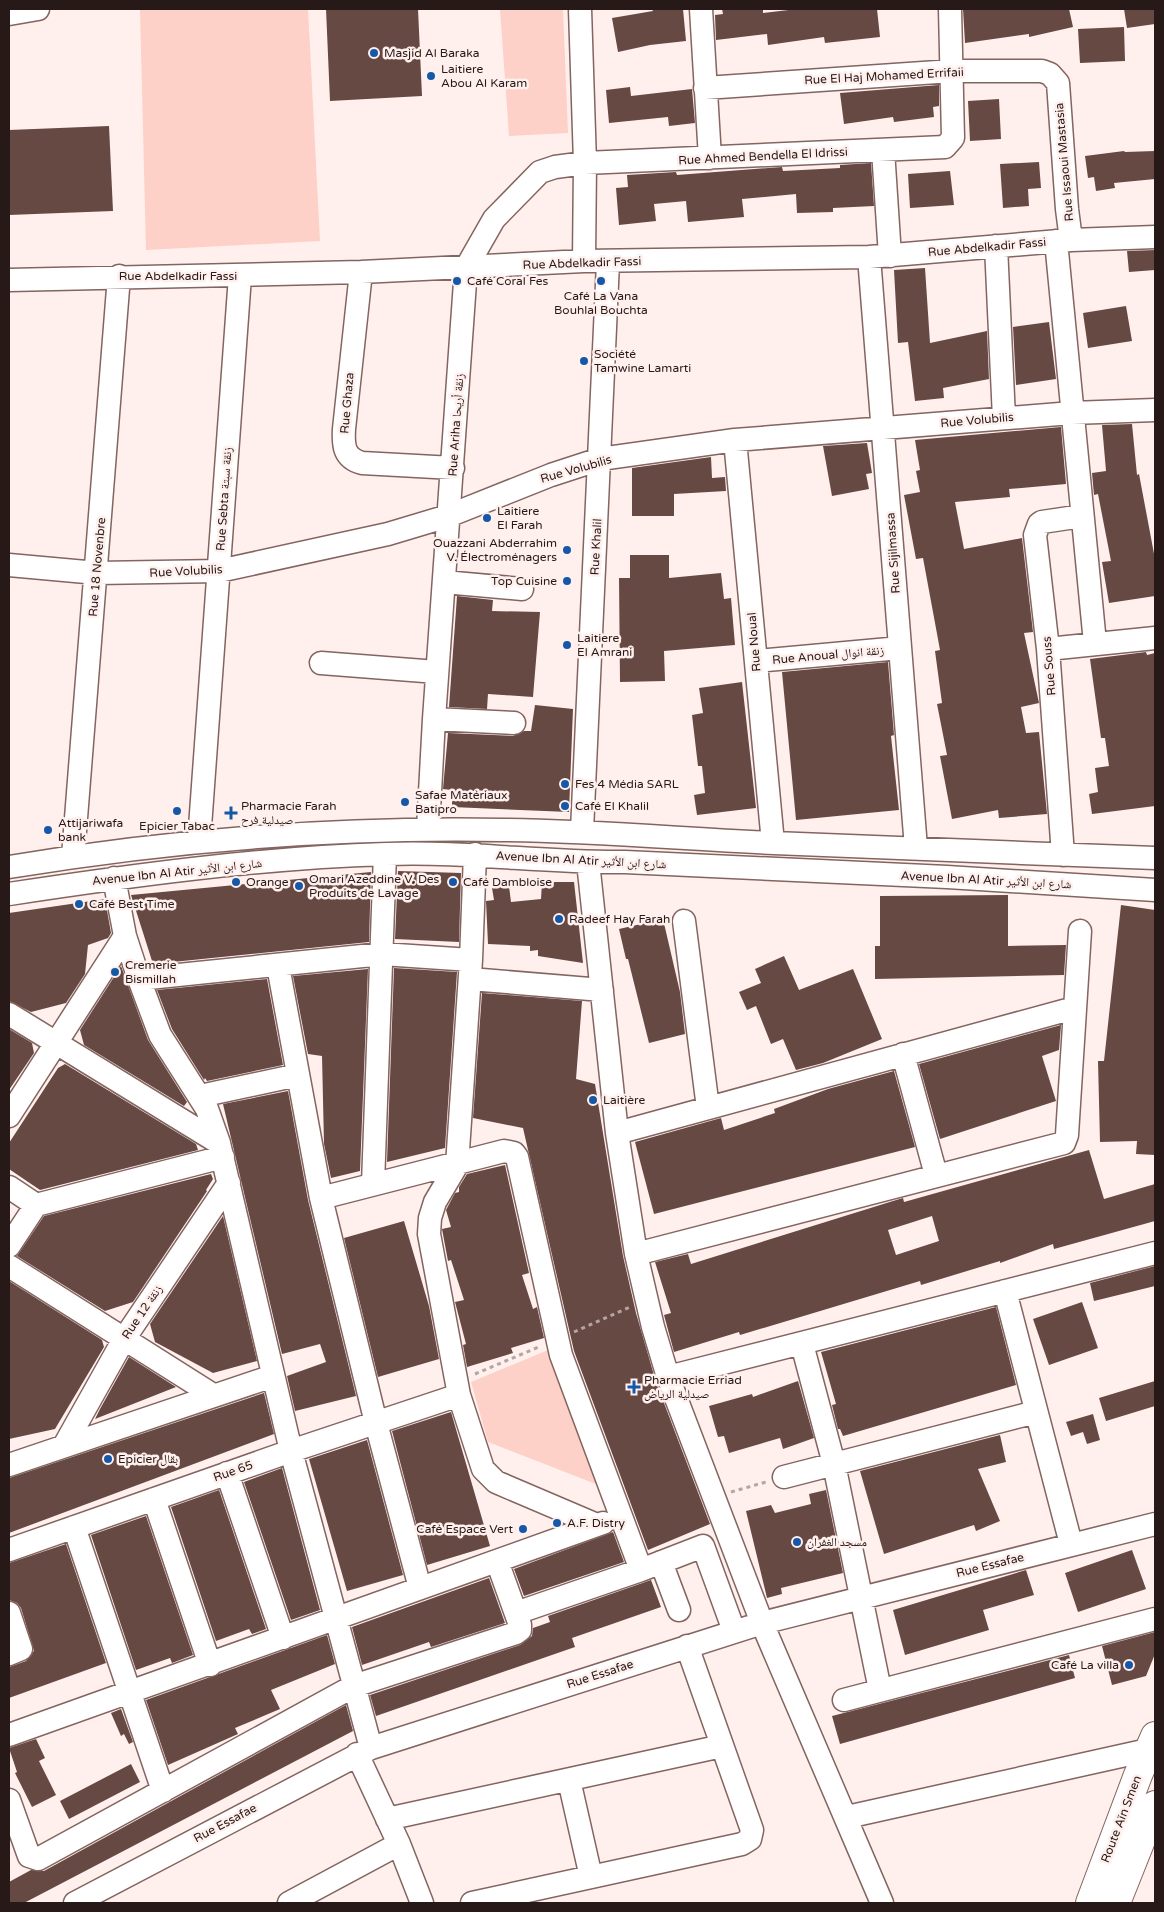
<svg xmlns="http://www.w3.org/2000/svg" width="1164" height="1912" font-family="'Varela Round','Noto Naskh Arabic',sans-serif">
<rect width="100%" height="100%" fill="#fff0ed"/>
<path fill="#fdd0c8" d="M140,9H308L320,241L146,250Z
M500,9H563L568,133L509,136Z
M553,1348L601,1486L488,1442L471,1382Z"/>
<path fill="#674944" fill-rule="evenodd" d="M326,9H418L422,96L330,101Z
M652,9H683L686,41L650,45L618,52L612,18L653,11Z
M722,9H763V13L797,9H877L880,37L825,43L824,37L768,45L767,34L716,40L715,15L723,14Z
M963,9H1069L1073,27L1029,37V34L965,43Z
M1124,9H1154L1155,24L1127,28Z
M1124,27L1125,61L1080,63L1078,29Z
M939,85V106L933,107L934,117L894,122L893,117L844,124L840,93Z
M630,87L631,96L692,89L695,123L669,126L668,117L609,123L606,90Z
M999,99L1001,139L970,141L968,101Z
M109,126L113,211L9,215V130Z
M1124,151L1125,152L1155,151V179L1114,183L1115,188L1096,191L1094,177L1088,178L1085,156Z
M1039,162L1041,188L1028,189L1029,206L1003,208L1000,164Z
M871,163L874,206L833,208V212L797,213L796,194L742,199L744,217L688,222L686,201L654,204L656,221L619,225L616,188L628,187L627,175L676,172L677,175L782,167L783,171L840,168V165Z
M950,171L954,205L910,208L908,174Z
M1155,250V270L1129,272L1127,251Z
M925,268L930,343L987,331L989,379L943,388L944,398L915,401L908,342L898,343L894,270Z
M1126,306L1132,341L1088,348L1083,313Z
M1049,322L1056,379L1016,385L1013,327Z
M1132,424L1137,475L1139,474L1155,559V596L1109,603L1102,562L1111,561L1098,494L1094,495L1092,473L1106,471L1102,425Z
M1061,427L1066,484L1009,489L1010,497L955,502L964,549L1022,538L1033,632L1024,633L1039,703L1021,707L1026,733L1039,732L1047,814L999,818L998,810L952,819L940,756L947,755L937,704L942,703L935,651L940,650L923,558L916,559L904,495L920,492L916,471L920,470L915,440Z
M867,443L872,473L866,474L869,489L832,496L823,446Z
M711,457L712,478L725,477L726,491L674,494V516H632V468Z
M630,555H669V578L721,573L724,599L731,598L735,645L664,651L665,681L620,682L619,578H630Z
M457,596L493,600L492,611L540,612L533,697L488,694L487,709L449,707Z
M1146,652L1147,655L1155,653V806L1092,814L1089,794L1098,792L1095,768L1109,766L1105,738H1101L1090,659Z
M888,662L894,735L891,736L899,810L796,820L782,672Z
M742,682L756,808L697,815L694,795L705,793L702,766H698L692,715L703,713L699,688Z
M535,705L573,709L569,812L452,807V790L443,789L448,733L513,736L524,731H531Z
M398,871L461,873L459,942L395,939Z
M371,872L369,942L153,964L131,895Z
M542,882H574L583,963L538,956V950L530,951V946L488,944L486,901L494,900L492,888L509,886L511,902L541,899Z
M1008,895V946L1066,945L1064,975L875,979V946H880V896Z
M105,899L111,933L108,938L88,945L85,974L66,1003L31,1012L9,1001V913Z
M1121,905L1155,910V1155L1136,1154L1137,1141L1100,1142L1098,1061H1104Z
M663,919L680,992L685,1034L649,1043L628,959H626L619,929Z
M784,956L799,990L853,969L882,1039L823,1063L796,1070L783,1039L771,1044L756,1006L747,1010L739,992L761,983L755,969Z
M121,966L148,1040L187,1102L184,1106L84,1045L80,1030Z
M394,968L457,972L445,1148L387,1162Z
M368,969L360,1171L331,1178L324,1144L322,1056L308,1054L293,976Z
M267,979L283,1065L207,1081L205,1078L204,1080L172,1029L157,990Z
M482,993L582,1001L576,1079L595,1084L623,1256L636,1313L656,1382L710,1524L648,1550L574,1351L523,1128L473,1118Z
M1061,1025L1059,1050L1042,1056L1056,1101L940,1139L919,1064Z
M9,1029L32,1043L34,1053L9,1090Z
M65,1064L196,1144L198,1150L40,1190L9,1169V1143L58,1068Z
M894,1071L915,1147L654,1214L635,1142L721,1118L724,1130L775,1113L774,1109L828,1089Z
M288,1091L308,1200L356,1396L295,1411L287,1376L326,1362L320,1344L282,1354L223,1104Z
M1089,1150L1104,1199L1155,1184V1221L1054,1249L1053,1244L1000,1263V1261L921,1285L920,1281L740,1335L739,1332L674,1352L664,1315L671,1313L655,1262L688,1254L691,1264L893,1201L903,1198L904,1202ZM932,1216L939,1241L896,1255L888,1230Z
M505,1165L529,1273L522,1275L533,1309L537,1307L544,1338L511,1348L513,1353L467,1367L463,1345L466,1344L455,1302L464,1300L451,1260L448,1261L442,1229L451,1227L446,1210L455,1193L459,1192V1187L467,1174Z
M211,1174L213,1179L206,1190L207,1191L133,1302L105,1311L17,1256L44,1216Z
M223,1216L257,1361L213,1373L155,1342L150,1324Z
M404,1221L429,1306L439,1359L378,1377L344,1238Z
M1155,1266V1286L1094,1301L1090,1283Z
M9,1281L102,1340L104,1347L55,1429L9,1439Z
M1082,1302L1098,1348L1049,1365L1033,1319Z
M996,1307L1016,1385L843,1436L840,1429H838L832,1405L836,1404L821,1352Z
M129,1357L176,1387L95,1419L100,1409Z
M798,1381L814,1438L783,1449L780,1438L729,1453L724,1436L718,1437L709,1406L752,1394L753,1397Z
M1155,1381V1406L1106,1421L1099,1398Z
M264,1393L274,1434L9,1533V1478Z
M451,1412L490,1546L427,1565L392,1431Z
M1093,1414L1100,1440L1087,1444L1083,1432L1071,1436L1066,1422Z
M1000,1435L1006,1462L978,1469L1000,1521L976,1531L974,1525L884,1554L860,1471Z
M367,1440L403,1575L347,1591L309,1459Z
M282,1468L320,1610L291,1620L244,1482Z
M219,1490L266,1629L252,1634L249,1629L216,1641L171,1507Z
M826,1490L843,1573L781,1588L782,1594L767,1598L746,1511L771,1505L775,1513L811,1504L809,1494Z
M146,1516L193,1655L172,1663L170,1658L136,1670L91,1535Z
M613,1532L624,1562L524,1596L514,1569Z
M66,1544L106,1663L9,1698V1667L26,1661L34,1651L21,1608L17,1603L9,1600V1563Z
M1132,1550L1146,1589L1078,1612L1065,1573Z
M1026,1570L1034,1595L983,1610L989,1630L905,1655L893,1610Z
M489,1578L505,1623L431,1647L429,1642L362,1665L352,1627Z
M651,1580L661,1607L572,1638L575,1647L376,1716L370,1695L520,1645L532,1636L533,1628L550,1622L548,1616Z
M1155,1632V1654L1146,1676L1112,1685L1102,1646Z
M327,1635L335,1664L271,1690L280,1709L235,1728L238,1734L168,1765L146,1700Z
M1069,1655L1075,1678L840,1744L832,1716Z
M346,1705L353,1731L24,1903H9V1882L31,1870L44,1871Z
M121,1709L133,1742L129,1744L124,1734L121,1736L111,1713Z
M36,1739L45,1758L39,1761L56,1795L32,1807L15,1773L17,1772L9,1748Z
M131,1764L140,1782L69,1819L60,1801Z"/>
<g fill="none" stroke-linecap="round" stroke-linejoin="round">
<g stroke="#84645f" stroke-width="25">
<path id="minor" d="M580,9L585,163L584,261
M701,9L710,158
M9,14L38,9
M705,88L952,71H1042L1050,74L1058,83L1067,209L1071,240
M883,150L890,256
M1056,241L1095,643
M996,246L1004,418
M869,257L916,848
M361,272L344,429C343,446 344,458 362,463L453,468
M9,280L361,272L584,261L869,257L1071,240L1155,237
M735,440L773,843
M9,565L97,573L219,571L388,534L448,516L551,475L600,459L735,440L1072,413L1155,410
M444,582L522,589
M1048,649L1155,638
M756,661L900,648
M321,663L437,672
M434,719L514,723
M428,829L434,719L466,268L494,219L540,172L555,167L585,163L945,147L953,138L950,9
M582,831L608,262
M199,841L240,276
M475,854L471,960L457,1165L435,1202L430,1218L429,1234L459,1395L483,1469L496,1482L597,1525
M1063,855L1048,649L1035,535L1039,524L1042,522L1082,516
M73,856L119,276
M588,862L617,1133L636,1254L653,1327L668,1377L762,1623L882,1903
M9,867C172,840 338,827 503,830C594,831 684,839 774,843C901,849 1028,853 1155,858
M114,878L125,936L139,979L160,1035L207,1109L219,1143L291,1451L371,1748
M9,894C134,875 260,858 386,854C466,851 545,863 625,862L947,877L1155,890
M684,921L708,1108
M278,966L321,1198L376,1423L420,1588
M139,979L382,954L471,960
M470,979L602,990
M9,1014L219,1143
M903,1054L936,1175
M200,1096L298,1075
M9,1116L125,936
M617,1133L1074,1008
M373,1184L385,854
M9,1187L36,1205
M321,1198L504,1151L514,1153L517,1157L561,1355L641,1570L516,1613
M9,1246L36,1205L223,1157
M636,1254L1064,1143L1067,1135L1080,931
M9,1266L213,1395
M1005,1291L1071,1544
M802,1344L834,1464L880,1690
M668,1377L1155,1253
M64,1446L124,1339L229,1183
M9,1465L273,1376
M227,1473L283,1638
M784,1477L1036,1412
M154,1499L210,1665
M74,1527L163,1791
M9,1550L291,1451L459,1395
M661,1562L679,1610
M641,1570L703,1546L734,1631
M9,1613L21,1649L9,1654
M844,1700L1155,1619
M9,1735L603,1523
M357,1754L399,1844L422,1903
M569,1780L591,1877
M9,1800L29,1856L38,1859L354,1686L516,1633L520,1630V1625L497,1561
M847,1817L1148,1750
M387,1819L722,1746
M75,1903L371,1748L762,1623L1155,1524
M289,1903L399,1844
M472,1903L742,1844L750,1839L752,1830L687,1646"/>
</g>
<g stroke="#84645f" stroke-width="30">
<path id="major" d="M1090,1903L1138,1775L1155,1736
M1116,1903L1155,1805"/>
</g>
<path stroke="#b3a5a2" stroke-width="3" stroke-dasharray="4 4" stroke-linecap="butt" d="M574,1332L630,1307
M475,1374L541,1346
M731,1492L766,1482"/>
<use href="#minor" stroke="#fff" stroke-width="22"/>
<use href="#major" stroke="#fff" stroke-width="28"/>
</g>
<g fill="#1658a8" stroke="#fff0ed" stroke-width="2">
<circle cx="374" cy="53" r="5"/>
<circle cx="431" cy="76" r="5"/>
<circle cx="457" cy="281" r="5"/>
<circle cx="601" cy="281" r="5"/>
<circle cx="584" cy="361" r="5"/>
<circle cx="487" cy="518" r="5"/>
<circle cx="567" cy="550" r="5"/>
<circle cx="567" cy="581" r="5"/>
<circle cx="567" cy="645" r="5"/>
<circle cx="565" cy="784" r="5"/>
<circle cx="405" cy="802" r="5"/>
<circle cx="565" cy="806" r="5"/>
<circle cx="177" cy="811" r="5"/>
<path d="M228.5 805.5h5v5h5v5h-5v5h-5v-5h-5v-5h5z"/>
<circle cx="48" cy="830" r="5"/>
<circle cx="236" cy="882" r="5"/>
<circle cx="453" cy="882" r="5"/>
<circle cx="299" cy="886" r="5"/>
<circle cx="79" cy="904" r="5"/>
<circle cx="559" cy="919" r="5"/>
<circle cx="115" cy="972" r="5"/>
<circle cx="593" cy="1100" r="5"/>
<path d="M631.5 1379.5h5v5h5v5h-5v5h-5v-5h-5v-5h5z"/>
<circle cx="108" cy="1459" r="5"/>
<circle cx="557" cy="1523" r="5"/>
<circle cx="523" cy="1529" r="5"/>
<circle cx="797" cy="1542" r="5"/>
<circle cx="1129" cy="1665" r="5"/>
</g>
<g text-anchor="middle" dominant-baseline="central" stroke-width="5" stroke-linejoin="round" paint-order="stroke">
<g font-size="12" fill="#261917" stroke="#fff0ed" text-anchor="start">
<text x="384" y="53">Masjid Al Baraka</text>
<text x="441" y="69">Laitiere<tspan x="441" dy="14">Abou Al Karam</tspan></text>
<text x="467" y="281">Café Coral Fes</text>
<text x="601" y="296" text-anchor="middle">Café La Vana<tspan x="601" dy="14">Bouhlal Bouchta</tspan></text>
<text x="594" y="354">Société<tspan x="594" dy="14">Tamwine Lamarti</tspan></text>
<text x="497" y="511">Laitiere<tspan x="497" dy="14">El Farah</tspan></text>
<text x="557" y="543" text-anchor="end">Ouazzani Abderrahim<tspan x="557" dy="14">V. Électroménagers</tspan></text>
<text x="557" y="581" text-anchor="end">Top Cuisine</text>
<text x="577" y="638">Laitiere<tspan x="577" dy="14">El Amrani</tspan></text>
<text x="575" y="784">Fes 4 Média SARL</text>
<text x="415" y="795">Safae Matériaux<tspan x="415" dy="14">Batipro</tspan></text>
<text x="241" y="806">Pharmacie Farah<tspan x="241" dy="14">صيدلية فرح</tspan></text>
<text x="575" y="806">Café El Khalil</text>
<text x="58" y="823">Attijariwafa<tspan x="58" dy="14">bank</tspan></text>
<text x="177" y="826" text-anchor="middle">Epicier Tabac</text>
<text x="309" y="879">Omari Azeddine V. Des<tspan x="309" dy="14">Produits de Lavage</tspan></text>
<text x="246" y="882">Orange</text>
<text x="463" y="882">Café Dambloise</text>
<text x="89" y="904">Café Best Time</text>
<text x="569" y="919">Radeef Hay Farah</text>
<text x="125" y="965">Cremerie<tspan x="125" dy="14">Bismillah</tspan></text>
<text x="603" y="1100">Laitière</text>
<text x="644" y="1380">Pharmacie Erriad<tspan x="644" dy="14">صيدلية الرياض</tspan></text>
<text x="118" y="1459">Epicier بقال</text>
<text x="567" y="1523">A.F. Distry</text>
<text x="513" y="1529" text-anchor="end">Café Espace Vert</text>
<text x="807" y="1542">مسجد الغفران</text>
<text x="1119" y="1665" text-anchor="end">Café La villa</text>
</g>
<g font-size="12" fill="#261917" stroke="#fff0ed">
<text transform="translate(884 76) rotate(-3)">Rue El Haj Mohamed Errifaii</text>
<text transform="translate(763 156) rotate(-3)">Rue Ahmed Bendella El Idrissi</text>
<text transform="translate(1064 162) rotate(-95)">Rue Issaoui Mastasia</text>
<text transform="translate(987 247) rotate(-5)">Rue Abdelkadir Fassi</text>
<text transform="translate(582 263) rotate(-2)">Rue Abdelkadir Fassi</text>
<text x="178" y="276">Rue Abdelkadir Fassi</text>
<text transform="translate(347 403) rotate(-85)">Rue Ghaza</text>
<text transform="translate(977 420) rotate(-5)">Rue Volubilis</text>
<text transform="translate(456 425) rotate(-86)">Rue Ariha زنقة أريحا</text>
<text transform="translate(576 469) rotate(-16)">Rue Volubilis</text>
<text transform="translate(224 499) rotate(-86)">Rue Sebta زنقة سبتة</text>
<text transform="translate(596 547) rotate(-87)">Rue Khalil</text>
<text transform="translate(893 553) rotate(-94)">Rue Sijilmassa</text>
<text transform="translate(97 567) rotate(-85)">Rue 18 Novenbre</text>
<text transform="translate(186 571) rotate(-3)">Rue Volubilis</text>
<text transform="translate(754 642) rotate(-95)">Rue Noual</text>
<text transform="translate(828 655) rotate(-5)">Rue Anoual زنقة انوال</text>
<text transform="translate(1049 666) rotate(-95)">Rue Souss</text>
<text transform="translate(581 860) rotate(3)">Avenue Ibn Al Atir شارع ابن الأثير</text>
<text transform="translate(177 872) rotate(-6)">Avenue Ibn Al Atir شارع ابن الأثير</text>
<text transform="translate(986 880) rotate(3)">Avenue Ibn Al Atir شارع ابن الأثير</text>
<text transform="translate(142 1312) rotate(-56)">Rue 12 زنقة</text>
<text transform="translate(233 1471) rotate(-19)">Rue 65</text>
<text transform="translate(990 1565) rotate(-14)">Rue Essafae</text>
<text transform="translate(600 1674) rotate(-18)">Rue Essafae</text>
<text transform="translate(1121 1819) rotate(-69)">Route Aïn Smen</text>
<text transform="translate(225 1823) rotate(-28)">Rue Essafae</text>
</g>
</g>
<rect width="1164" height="1912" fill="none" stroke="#261917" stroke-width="20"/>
</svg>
